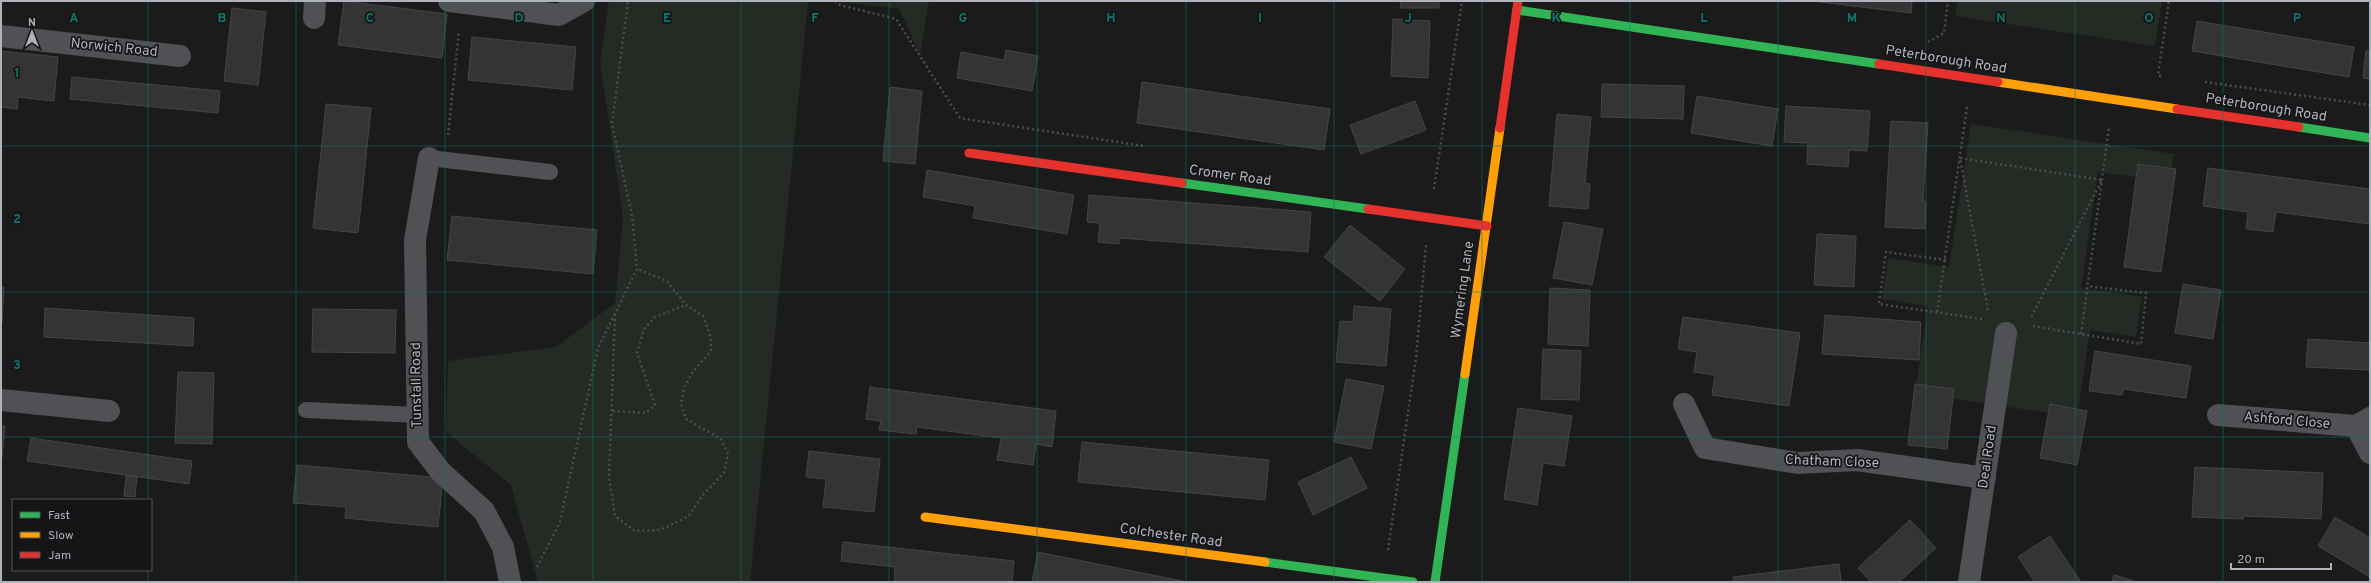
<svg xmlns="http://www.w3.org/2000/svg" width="2371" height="583" font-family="Overpass,sans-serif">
<rect width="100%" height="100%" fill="#1b1b1b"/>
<path fill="#242a24" d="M609,1H808L750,582H538L511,485L446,432L448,361L556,347L615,303L623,217L600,62Z
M831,1H929L920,55L899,9Z
M1957,1H2162L2155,46L1955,16Z
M1971,124L2174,154L2171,173L2137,168L2136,177L2098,172L2081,288L2142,297L2136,337L2090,330L2077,417L1915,393L1928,306L1882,299L1888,258L1949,267Z"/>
<path fill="#343435" stroke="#444547" d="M344,1L447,14L442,58L338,45Z
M1401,1H1439V8H1400Z
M1812,1H1912L1911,13Z
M232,8L266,12L258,85L224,81Z
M1393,19L1430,21L1428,78L1391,76Z
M2197,21L2354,47L2349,77L2192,51Z
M472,37L576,47L572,90L468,80Z
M1006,50L1038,56L1032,91L957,78L961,52L1004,60Z
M1,51L58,57L54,101L18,97L17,109L1,107Z
M2366,51H2370V79L2363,78Z
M72,77L220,91L218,113L70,99Z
M1142,82L1330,109L1324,150L1137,123Z
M1602,84L1684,86L1683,119L1601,117Z
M890,87L922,91L915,164L883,161Z
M1697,96L1778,109L1772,146L1691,133Z
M1415,101L1426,130L1361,154L1350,125Z
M326,104L371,108L358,233L313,228Z
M1786,106L1870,111L1867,151L1849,150L1848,167L1807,164L1808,143L1784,142Z
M1557,114L1591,117L1585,183L1590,184L1588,209L1549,206Z
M1891,121L1928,123L1923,201L1926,202L1925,229L1885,227Z
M2138,164L2176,169L2161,272L2124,267Z
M2208,168L2370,189V224L2276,212L2273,232L2246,229L2248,212L2203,206Z
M927,170L1074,195L1067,234L973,218L975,206L923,197Z
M1089,195L1311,212L1308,252L1119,238V244L1098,242L1100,223L1087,222Z
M452,216L597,230L593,274L447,260Z
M1564,222L1603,229L1592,285L1553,278Z
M1350,225L1405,269L1380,301L1324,257Z
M1817,234L1856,236L1854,287L1814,285Z
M2183,284L2221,290L2213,339L2175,333Z
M1,287H4L2,324H1Z
M1550,288L1590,290L1588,346L1548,344Z
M1354,306L1391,309L1386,366L1336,362L1340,321L1353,322Z
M45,308L194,318L193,346L44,337Z
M313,309L396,310L395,353L312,352Z
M1825,315L1921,322L1919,360L1822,354Z
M1683,317L1800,333L1789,406L1712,395L1715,375L1694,372L1697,352L1678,349Z
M2308,339L2370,343V370L2306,367Z
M1543,349L1581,351L1579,400L1541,399Z
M2095,351L2191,366L2186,398L2123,389L2122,395L2089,391Z
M178,372L214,373L212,444L175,443Z
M1346,379L1384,386L1371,449L1334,442Z
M1915,384L1954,389L1947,449L1908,445Z
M870,387L1056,411L1052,447L1036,444L1033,465L997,460L1001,438L917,427L916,434L879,430L881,421L866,419Z
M2050,404L2087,411L2077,465L2040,458Z
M1518,408L1572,416L1564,466L1543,463L1537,505L1504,499Z
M1,426H5L1,468Z
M31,438L192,461L189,484L27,461Z
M1082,442L1269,460L1265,500L1078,482Z
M809,451L880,459L874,512L823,507L826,479L806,477Z
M1351,457L1367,488L1313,515L1298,482Z
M297,465L443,478L438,527L345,518L346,507L293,503Z
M2195,467L2323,473L2321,519L2243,516V519L2192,517Z
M126,476L137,477L135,497L124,496Z
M2335,517L2370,538V577L2318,546Z
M1910,520L1936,548L1899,582H1871L1858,568Z
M2050,536L2081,582H2035L2018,557Z
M843,542L1014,561L1012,582H894L895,567L841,561Z
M1038,552L1187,582H1032Z
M1839,564L1841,582H1733V577Z
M2114,575L2134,581L2133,582H2112Z"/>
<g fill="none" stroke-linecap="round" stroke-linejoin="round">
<path stroke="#4b4d4f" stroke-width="2.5" stroke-dasharray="2 3" stroke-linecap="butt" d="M835,1L840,5L896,19L960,118L1144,146
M1928,42L1944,33L1948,1
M2161,76L2158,75L2169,1
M2205,82L2370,105
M448,135L459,31
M1434,189L1462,1
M1946,260L1886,252L1879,304L1982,319
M1988,310L1960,158L2102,180L2030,319
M1937,312L1967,107
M615,314L609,478L615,516L635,531L660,530L689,516L702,496L724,473L728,454L721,439L686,419L681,404L684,388L692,373L711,351V338L703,316L686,305L667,281L637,269
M2033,326L2141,344L2146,293L2087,286
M2081,334L2109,127
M613,411L646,413L655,405L637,353L644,329L655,317L686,305
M1388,550L1416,358L1426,245
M537,567L560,522L598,348L637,269L632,215L612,124L628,1"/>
<path stroke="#505154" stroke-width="16" d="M429,158L550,172
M306,410L418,415"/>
<path stroke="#505154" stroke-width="22" d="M449,1L559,15L584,1
M314,18L315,1
M1,36L180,56
M429,158L415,240L418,442L441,472L484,511L503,547L510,582
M1,400L109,411
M1684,404L1705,448L1798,463L1857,460L1985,478
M2218,415L2356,426L2370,418
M2356,426L2370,453
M1969,582L2006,333"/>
<path stroke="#30b455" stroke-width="9" d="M1517,10L1879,64
M2299,127L2370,138
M1182,183L1368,209
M1265,562L1413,582
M1435,582L1465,374"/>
<path stroke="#ff9f0a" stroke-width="9" d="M1998,82L2177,109
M1465,374L1500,128
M925,517L1265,562"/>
<path stroke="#e5322d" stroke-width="9" d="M1879,64L1998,82
M2177,109L2299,127
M1500,128L1518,1
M969,153L1182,183
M1368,209L1487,226"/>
</g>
<path fill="none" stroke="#0f766e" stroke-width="1" stroke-opacity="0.55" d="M148,1V500M296,1V582M445,1V582M593,1V582M741,1V582M889,1V582M1037,1V582M1186,1V582M1334,1V582M1482,1V582M1630,1V582M1778,1V582M1926,1V582M2075,1V582M2223,1V582M1,146H2370M1,292H2370M1,437H2370M148,570V582"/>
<g text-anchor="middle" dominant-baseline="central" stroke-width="3.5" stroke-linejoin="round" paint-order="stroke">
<g font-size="14" fill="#aeb2ba" stroke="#151517">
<text transform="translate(114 48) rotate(6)">Norwich Road</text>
<text transform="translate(1946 60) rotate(9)">Peterborough Road</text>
<text transform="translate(2266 108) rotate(9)">Peterborough Road</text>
<text transform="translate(1230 176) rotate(8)">Cromer Road</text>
<text transform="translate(1463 290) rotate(-82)">Wymering Lane</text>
<text transform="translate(417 385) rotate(-91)">Tunstall Road</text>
<text transform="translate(2287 421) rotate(5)">Ashford Close</text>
<text transform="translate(1988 457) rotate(-82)">Deal Road</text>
<text transform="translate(1832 462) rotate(2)">Chatham Close</text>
<text transform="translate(1171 536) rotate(8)">Colchester Road</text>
</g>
</g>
<g font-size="13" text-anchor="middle" font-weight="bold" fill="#0f766e" stroke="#151517" stroke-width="3.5" stroke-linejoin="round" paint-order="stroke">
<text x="74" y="22">A</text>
<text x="222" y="22">B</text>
<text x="370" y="22">C</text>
<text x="519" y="22">D</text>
<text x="667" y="22">E</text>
<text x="815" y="22">F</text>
<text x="963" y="22">G</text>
<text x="1111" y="22">H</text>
<text x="1260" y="22">I</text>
<text x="1408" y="22">J</text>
<text x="1556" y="22">K</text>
<text x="1704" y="22">L</text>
<text x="1852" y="22">M</text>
<text x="2001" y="22">N</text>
<text x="2149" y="22">O</text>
<text x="2297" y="22">P</text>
<text x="17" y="77">1</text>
<text x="17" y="223">2</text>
<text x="17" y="369">3</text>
</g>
<rect width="2371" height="583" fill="none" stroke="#aeb2ba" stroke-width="4"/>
<rect x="12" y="499" width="140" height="72" fill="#151517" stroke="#525458"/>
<rect x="20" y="512" width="20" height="6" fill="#30b455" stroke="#525458"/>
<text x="48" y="519" font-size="12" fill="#aeb2ba">Fast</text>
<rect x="20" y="532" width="20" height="6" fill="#ff9f0a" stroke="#525458"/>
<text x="48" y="539" font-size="12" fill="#aeb2ba">Slow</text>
<rect x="20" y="552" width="20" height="6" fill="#e5322d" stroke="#525458"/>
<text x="48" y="559" font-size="12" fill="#aeb2ba">Jam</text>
<g transform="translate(32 32)" stroke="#151517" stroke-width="3" paint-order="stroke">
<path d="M0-3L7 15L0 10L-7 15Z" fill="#aeb2ba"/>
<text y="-6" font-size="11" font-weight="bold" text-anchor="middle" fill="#aeb2ba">N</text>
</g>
<path d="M2231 563v6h100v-6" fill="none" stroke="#aeb2ba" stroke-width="2"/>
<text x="2237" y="563" font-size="12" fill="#aeb2ba" stroke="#151517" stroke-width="3" paint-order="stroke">20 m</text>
</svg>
